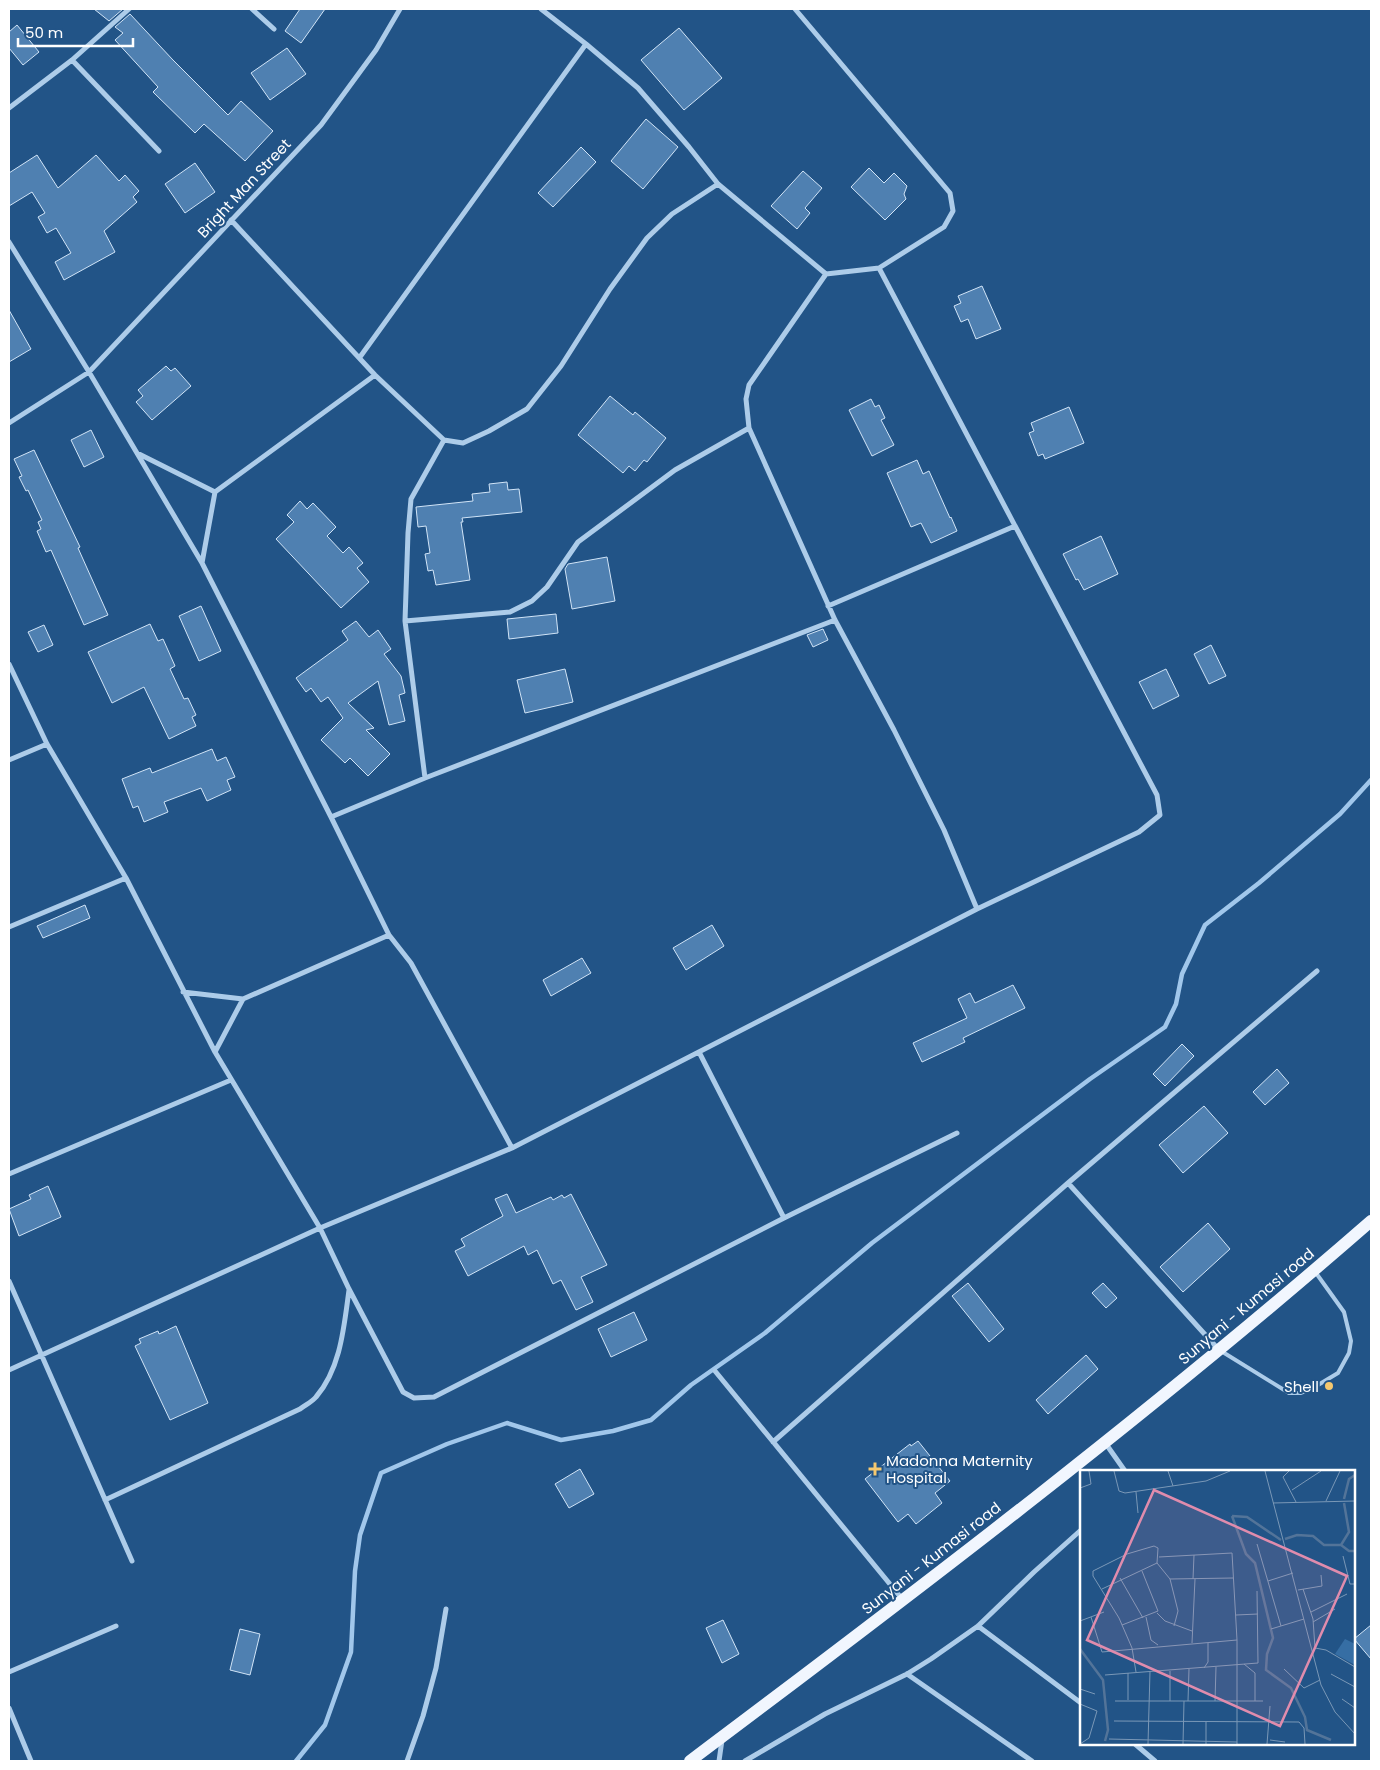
<svg xmlns="http://www.w3.org/2000/svg" width="1380" height="1770" font-family="Poppins,sans-serif">
<rect width="100%" height="100%" fill="#225487"/>
<g fill="none" stroke-linecap="round" stroke-linejoin="round">
<path stroke="#a1c7eb" stroke-width="4.5" d="M296,1761L325,1725L351,1652L355,1571L360,1535L381,1473L447,1444L507,1423L561,1440L613,1431L651,1420L691,1385L765,1333L872,1243L1090,1079L1165,1027L1176,1004L1182,974L1205,925L1259,883L1340,814L1371,780"/>
</g>
<path fill="#4f80b1" stroke="#d1e4f7" d="M94,9H123L109,21Z
M300,9H325L301,43L285,31Z
M130,14L173,60L228,115L241,101L273,131L245,161L204,124L195,133L153,92L158,87L115,40L123,33L115,27Z
M17,25L39,52L23,65L9,48V32Z
M679,28L722,78L684,110L641,60Z
M287,48L306,74L270,100L251,73Z
M646,119L678,147L643,189L611,161Z
M581,147L596,162L553,207L538,193Z
M37,155L58,188L96,155L119,181L125,175L139,191L133,197L137,202L104,231L115,252L64,280L55,262L71,253L56,228L47,233L38,217L45,213L32,192L9,206V173Z
M195,163L215,192L185,213L165,184Z
M869,168L884,183L894,173L907,186L904,194L906,199L885,220L851,187Z
M803,171L822,188L805,208L810,213L797,229L771,206Z
M982,286L1001,329L976,339L968,319L961,322L954,306L961,303L958,296Z
M9,310L31,349L9,362Z
M166,366L171,371L175,368L191,386L152,420L136,402L143,396L138,390Z
M610,396L633,415L635,412L666,438L647,462L644,460L635,471L629,466L623,473L578,435Z
M871,399L875,407L879,405L885,418L881,420L894,445L872,456L849,410Z
M1069,407L1084,443L1045,459L1043,454L1038,456L1029,433L1034,431L1031,423Z
M91,430L104,457L84,467L71,440Z
M34,450L80,547L78,548L108,615L84,625L51,550L46,552L37,531L41,529L38,522L42,520L28,490L26,491L19,477L22,476L14,459Z
M917,460L923,474L929,471L950,518L951,517L957,531L931,543L921,523L911,527L887,473Z
M507,482L508,490L519,489L522,512L462,518L463,522H461L470,580L436,585L433,570L428,571L425,554L430,553L426,526L418,527L416,507L473,501L472,494L490,492L489,484Z
M300,501L307,509L313,503L336,527L327,536L343,553L349,547L363,563L357,568L369,582L341,608L276,539L294,522L287,515Z
M1101,536L1118,574L1084,590L1078,579L1076,580L1063,554Z
M607,557L615,601L572,609L565,569L568,564Z
M201,606L221,651L199,661L179,616Z
M556,614L558,633L509,639L507,619Z
M356,621L369,637L378,630L391,649L384,654L401,676L405,693L399,695L405,721L389,725L378,681L348,703L374,728L366,730L390,754L368,776L350,758L345,763L321,740L343,718L328,697L321,702L311,688L306,692L296,678L348,640L342,631Z
M150,624L158,641L163,639L175,666L170,669L184,699L188,698L196,715L192,717L196,726L169,739L144,687L112,703L88,652Z
M44,625L53,645L38,652L28,632Z
M823,629L828,640L813,647L807,635Z
M1211,645L1226,676L1209,684L1194,654Z
M565,669L573,702L525,713L517,680Z
M1166,669L1179,696L1153,709L1139,682Z
M212,749L217,761L226,757L235,777L227,780L231,790L207,801L201,788L164,802L168,812L144,822L138,806L133,808L122,779L150,768L152,773Z
M85,905L90,918L43,938L37,926Z
M712,925L724,946L686,970L673,948Z
M582,958L591,973L551,996L543,980Z
M1013,985L1025,1008L963,1038L965,1042L922,1062L913,1043L967,1018L958,999L970,993L975,1003Z
M1182,1044L1194,1056L1165,1086L1153,1074Z
M1277,1069L1289,1083L1265,1105L1253,1092Z
M1204,1106L1228,1133L1183,1173L1159,1145Z
M48,1186L61,1217L19,1236L9,1209L31,1199L29,1195Z
M507,1194L516,1213L551,1197L553,1200L562,1195L564,1198L571,1194L607,1265L581,1277L593,1302L576,1310L561,1280L553,1284L537,1250L528,1255L524,1246L468,1276L455,1251L465,1246L461,1239L503,1216L495,1199Z
M1208,1223L1230,1249L1183,1292L1160,1267Z
M968,1283L1004,1329L989,1342L952,1296Z
M1103,1283L1117,1298L1106,1308L1092,1293Z
M634,1312L647,1340L611,1357L598,1329Z
M176,1326L208,1403L170,1420L135,1346L141,1343L139,1339L158,1331L159,1334Z
M1086,1355L1098,1369L1048,1414L1036,1400Z
M918,1441L950,1481L935,1493L942,1503L916,1524L908,1514L898,1522L865,1479L910,1444L911,1446Z
M580,1469L594,1494L569,1508L555,1484Z
M723,1620L739,1654L722,1663L706,1628Z
M1371,1625V1659L1354,1639Z
M240,1629L260,1634L250,1675L230,1670Z"/>
<g fill="none" stroke-linecap="round" stroke-linejoin="round">
<path stroke="#adcce9" stroke-width="4" d="M1221,1351L1289,1393H1301L1313,1388L1338,1373L1349,1353L1351,1341L1344,1312L1316,1273"/>
<path stroke="#adcce9" stroke-width="5" d="M252,9L274,29
M541,9L586,44L638,88L689,147L718,184L826,274L879,268L944,227L953,211L950,193L795,9
M72,60L159,151
M9,108L72,60L129,9
M231,220L375,375L444,440L463,443L489,431L527,409L561,366L610,289L647,238L672,214L718,184
M9,242L89,372L202,563L331,817L389,935L411,963L512,1148
M826,274L749,385L746,399L749,428L835,620L894,730L944,830L977,909
M360,357L586,44
M9,423L89,372L321,125L376,50L400,9
M137,453L215,492
M202,563L215,492L375,375
M828,606L1015,526
M405,621L510,612L532,601L547,587L578,542L675,470L749,428
M9,664L47,744L126,878L215,1052L320,1228L349,1289L403,1392L414,1398L434,1397L784,1218L957,1133
M9,760L47,744
M425,778L405,621L408,533L411,499L444,440
M331,817L425,778L835,620
M9,927L126,878
M183,992L243,999L389,935
M215,1052L243,999
M699,1052L784,1218
M9,1174L231,1080
M1068,1183L1219,1350
M9,1281L132,1561
M9,1370L320,1228L512,1148L977,909L1139,832L1160,815L1157,795L879,268
M715,1371L903,1600
M773,1442L1068,1183L1317,971
M1106,1444L1125,1471
M105,1500L300,1409C305,1405 312,1402 316,1397C341,1368 344,1326 349,1290
M978,1626L1081,1703
M9,1672L116,1626
M907,1674L1032,1761
M9,1708L31,1761
M1135,1744L1155,1761
M407,1761L423,1716L436,1668L446,1609
M719,1761L722,1740
M745,1761L825,1714L907,1674L931,1659L978,1626L1034,1572L1081,1530"/>
<path stroke="#f1f6fe" stroke-width="12" d="M690,1761C922,1587 1152,1412 1371,1221"/>
</g>
<g fill="#f5c86f" stroke="#225487" stroke-width="2">
<circle cx="1329" cy="1386" r="5"/>
<path d="M872.5 1461.5h5v5h5v5h-5v5h-5v-5h-5v-5h5z"/>
</g>
<g text-anchor="middle" dominant-baseline="central" stroke-width="4" stroke-linejoin="round" paint-order="stroke">
<g font-size="15" fill="#fff" stroke="#225487">
<text transform="translate(244 188) rotate(-47)">Bright Man Street</text>
<text transform="translate(1246 1306) rotate(-40)">Sunyani - Kumasi road</text>
<text transform="translate(931 1558) rotate(-38)">Sunyani - Kumasi road</text>
</g>
<g font-size="15" fill="#fff" stroke="#225487" text-anchor="end">
<text x="1319" y="1386">Shell</text>
<text x="886" y="1460" text-anchor="start">Madonna Maternity<tspan x="886" dy="17">Hospital</tspan></text>
</g>
</g>
<g transform="translate(1080 1470)">
<rect width="275" height="275" fill="#225487"/>
<path d="M265,169L275,174V195L255,184Z" fill="#366ea4"/>
<path fill="none" stroke="#537499" stroke-width="2.5" d="M264,29L269,9L275,5M264,33L269,62L261,75L269,81H275M152,46L166,84L175,93L193,168L187,184L186,200L211,218L225,247L227,260L251,270M152,46L167,47L201,70M205,69L217,65L233,66L244,75H261M0,179L23,210L28,260L25,271"/>
<path fill="none" stroke="#7a98b7" stroke-width="1" d="M34,1L39,21L45,23L126,11L150,1M88,1L93,16M185,1L241,215L255,242L275,264M209,1L203,7L216,32M0,18L11,14L9,1M212,20L241,1M56,22L58,43M246,31L260,1M193,33L275,31M177,74L201,156M263,86L270,114H275M79,87L152,83L157,170V274M77,93L90,109L153,108M40,108L63,148M90,109L98,141L94,156M113,109L114,85M188,111L213,103M22,119L77,93L78,78L74,76L47,84L13,101V106L39,148L52,178L56,202M223,119L233,149L235,178M218,120L242,116L241,105M231,142L267,124M77,143L85,151L112,161M156,145L178,144M11,147L22,182L157,170M66,147L71,170L78,175M0,151L24,142M233,152L255,139M42,155L78,141L62,101M191,159L224,149M112,173L115,109M235,178L246,180L275,197M164,194L175,203V231M124,198L128,192V173M204,199L224,218L240,210M251,204L275,217M25,205L178,193L177,121M0,219L15,224M262,229L275,238M48,230V203M35,231H183M90,231V201M108,231L109,199M135,231L136,197M0,234L17,241L9,268L0,274M34,251L219,252L224,258L225,274M126,252V274M29,269L157,272M190,270L205,272M68,274L70,201M103,274L104,231M187,274L190,236"/>
<path fill="#e08cad" fill-opacity="0.15" stroke="#e08cad" stroke-width="2.5" d="M74,20L267,106L200,256L7,170Z"/>
<rect width="275" height="275" fill="none" stroke="#fff" stroke-width="2.5"/>
</g>
<rect width="1380" height="1770" fill="none" stroke="#ffffff" stroke-width="20"/>
<path d="M18 38v8h115v-8" fill="none" stroke="#ffffff" stroke-width="2.5"/>
<text x="25" y="38" font-size="15" fill="#ffffff" stroke="#225487" stroke-width="4" paint-order="stroke">50 m</text>
</svg>
